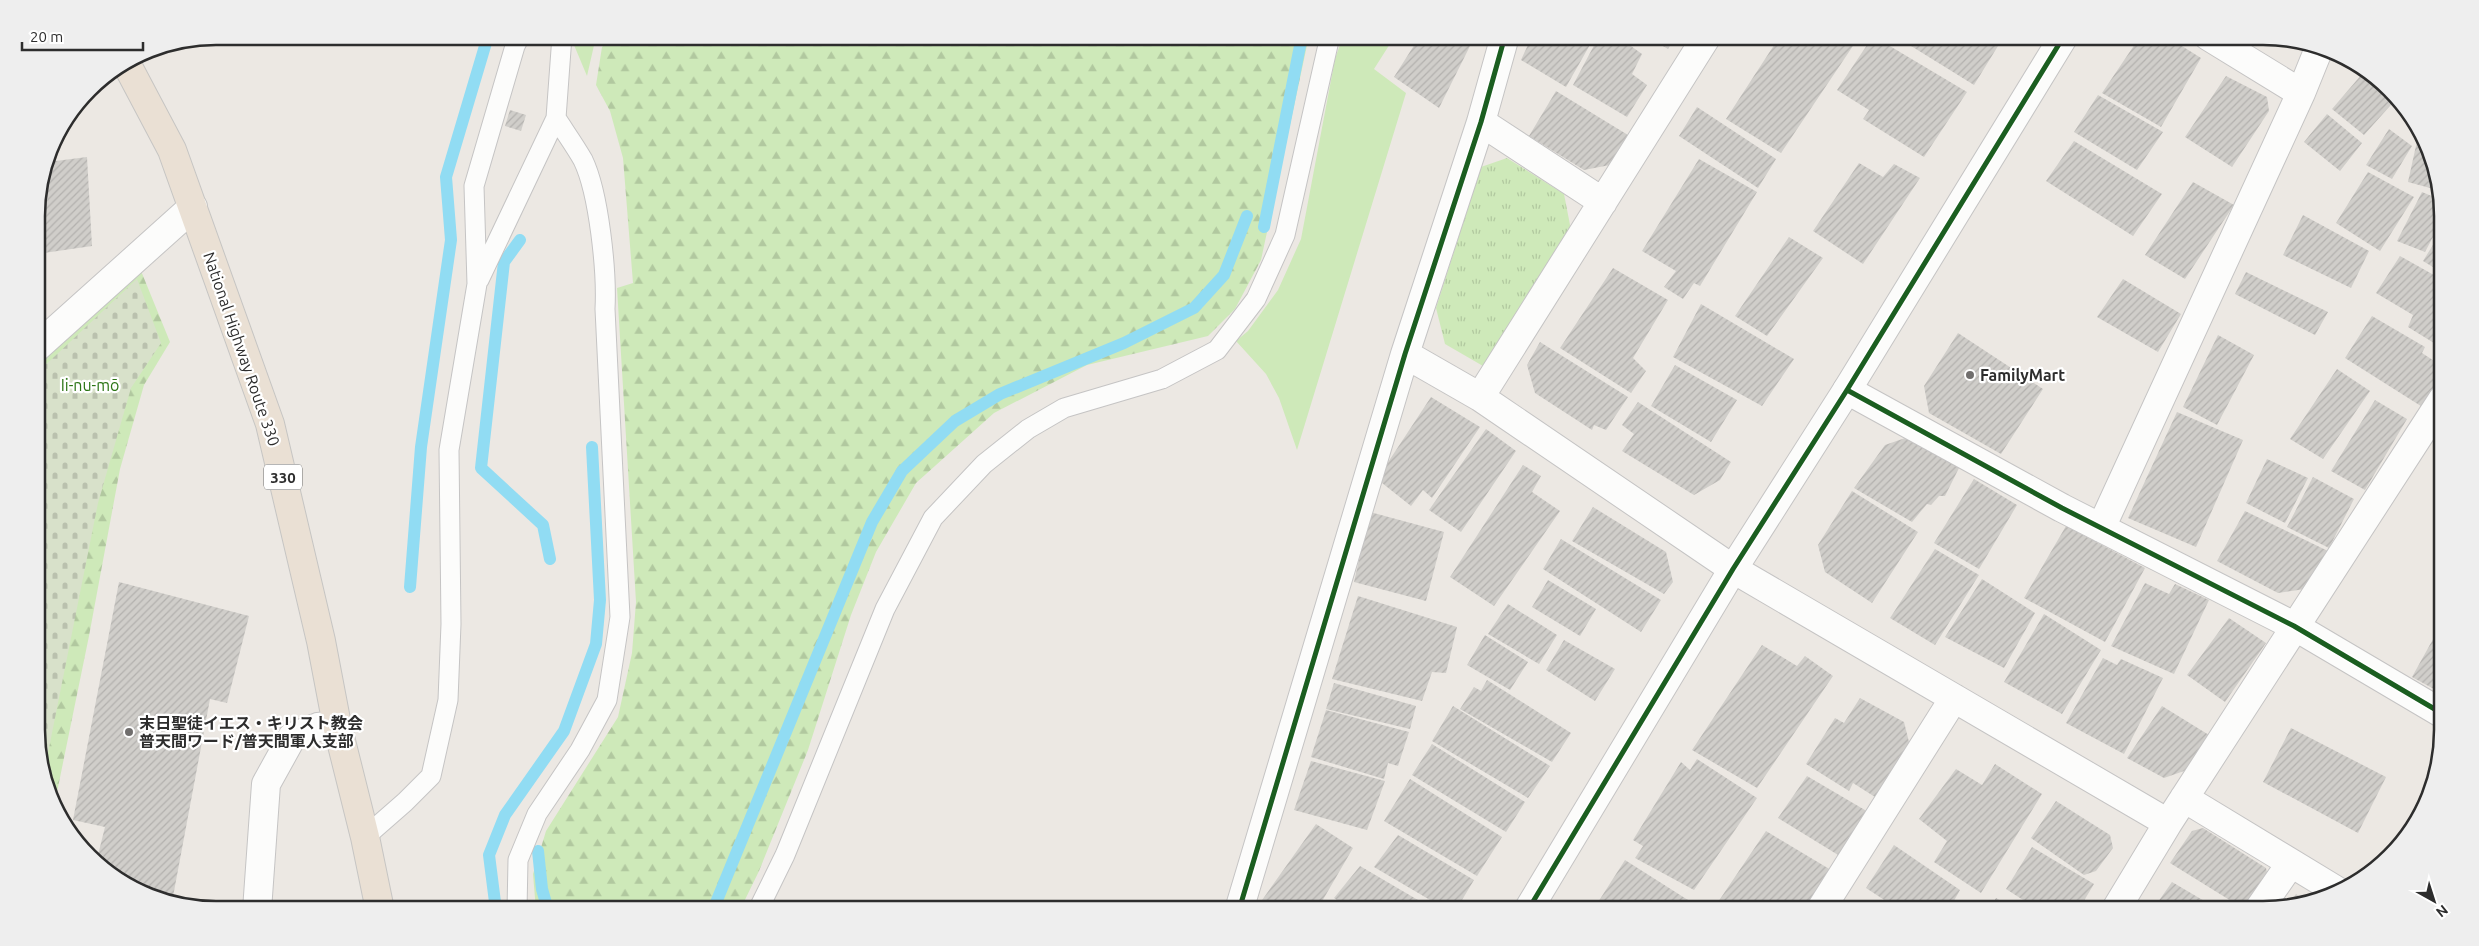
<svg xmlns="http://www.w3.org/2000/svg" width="2479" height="946" font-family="Ubuntu,'Noto Sans JP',sans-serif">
<defs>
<pattern id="forest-firs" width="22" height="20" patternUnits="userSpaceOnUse" patternTransform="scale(1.25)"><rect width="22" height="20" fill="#cee9b9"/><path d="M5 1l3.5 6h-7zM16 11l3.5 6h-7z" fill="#b1c89f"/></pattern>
<pattern id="cemetery-stones" width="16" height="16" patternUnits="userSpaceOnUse" patternTransform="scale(1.25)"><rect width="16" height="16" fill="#d8e1ca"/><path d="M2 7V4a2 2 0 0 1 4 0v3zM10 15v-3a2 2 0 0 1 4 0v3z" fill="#bac1ae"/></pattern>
<pattern id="park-tufts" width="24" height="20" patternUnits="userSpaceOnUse" patternTransform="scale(1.25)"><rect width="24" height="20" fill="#cee9b9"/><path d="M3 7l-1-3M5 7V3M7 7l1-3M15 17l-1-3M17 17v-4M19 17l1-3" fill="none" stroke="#b1c89f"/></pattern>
<pattern id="building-hatch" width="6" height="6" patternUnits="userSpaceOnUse" patternTransform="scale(1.25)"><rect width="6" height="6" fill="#d0ceca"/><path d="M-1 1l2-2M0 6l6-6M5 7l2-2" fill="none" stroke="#b3b1ae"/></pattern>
</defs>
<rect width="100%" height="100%" fill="#ece8e3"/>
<path fill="#cee9b9" d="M575,36H599L595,41L587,76L574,45Z
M1343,36H1395L1374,69L1406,93L1297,450L1279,398L1266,374L1236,341L1248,331L1278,290L1301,239L1335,59Z"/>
<path fill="url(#forest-firs)" d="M614,36H1309L1261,260L1235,309L1208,336L1087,365L994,413L916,483L876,552L851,615L808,750L759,871L740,910H536L533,874L546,831L618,717L632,653L636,602L617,288L633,283L623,158L610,111L596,85L602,47Z
M139,266L170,342L144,385L120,469L89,636L56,797L40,765L38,362Z"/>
<path fill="url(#cemetery-stones)" d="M137,279L161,343L131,388L98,503L44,773L40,765L38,372Z"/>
<path fill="url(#park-tufts)" d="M1507,158L1564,194L1571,230L1483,366L1445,344L1436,308L1481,167Z"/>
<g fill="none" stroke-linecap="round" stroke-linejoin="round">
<path stroke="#91dcf3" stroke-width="12" d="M1264,227L1302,36
M520,240L504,262L481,468L543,525L550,559
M410,587L421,447L451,240L446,177L488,36
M538,851L542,889L548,910
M496,910L489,855L505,815L564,731L596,644L600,600L592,447
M713,910L872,522L902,471L955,421L1000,394L1124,343L1194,308L1224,275L1247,216"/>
</g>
<path fill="url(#building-hatch)" d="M1420,36H1475L1439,108L1394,77Z
M1532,36H1595L1566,87L1521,60Z
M1599,36H1617L1642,54L1632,74L1647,85L1627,117L1573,85Z
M1646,36H1676L1668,49Z
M1780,36L1859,37L1781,153L1726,119Z
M1873,36L1967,92L1924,157L1863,119L1869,110L1837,90Z
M1895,36H1982L1998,46L1974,85Z
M2155,36H2166L2201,58L2161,127L2102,93L2135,44Z
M2362,74L2398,97L2364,135L2332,109Z
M2226,76L2267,97L2269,111L2232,167L2185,137Z
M1556,91L1628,135L1610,165L1584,170L1529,136Z
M2098,95L2163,132L2137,170L2074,132Z
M1697,107L1776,159L1758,188L1679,136Z
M510,110L526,115L521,131L505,126Z
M2327,114L2362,143L2340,171L2304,142Z
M2389,129L2412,146L2392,179L2366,165Z
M2419,132L2429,147L2441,191L2408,182Z
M2074,141L2162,194L2133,236L2046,181Z
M87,157L92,246L37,254V204L48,162Z
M1699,159L1757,192L1700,286L1694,283L1683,299L1664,287L1676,271L1642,251Z
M1859,163L1883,177L1894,164L1920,178L1863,264L1813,231Z
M2368,172L2414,197L2380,251L2336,223Z
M2193,182L2234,205L2185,279L2145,255Z
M2422,192L2441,200V222L2425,252L2397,241Z
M2303,215L2369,251L2351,288L2283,255Z
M2441,232V272L2423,261Z
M1789,237L1823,258L1767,336L1735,316Z
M2400,256L2441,279L2442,348L2408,327L2413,315L2376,293Z
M1613,268L1668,300L1633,358L1646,371L1631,393L1560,348Z
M2246,272L2328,312L2315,335L2235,294Z
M2123,279L2181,314L2158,352L2097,317Z
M1701,304L1794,359L1762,406L1673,357Z
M2372,316L2425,347L2422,353L2442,366V381L2424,408L2345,358Z
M1958,333L2043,389L2001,454L1929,413L1924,386Z
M2218,335L2254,355L2217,425L2183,407Z
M1540,342L1628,397L1606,430L1594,425L1592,430L1535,393L1527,365Z
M1675,365L1737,400L1711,442L1651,406Z
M2337,369L2370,391L2323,459L2290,439Z
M1431,397L1480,427L1432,498L1423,490L1411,506L1377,479Z
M2375,400L2407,419L2365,490L2331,471Z
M1638,402L1731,462L1720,480L1694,495L1622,451L1634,434L1622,425Z
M2177,412L2243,440L2196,547L2128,518Z
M1486,429L1516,451L1461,532L1429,510Z
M1911,436L1960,466L1945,496H1939L1931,505L1927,504L1912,522L1854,488L1885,445Z
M2267,459L2308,478L2285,523L2246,503Z
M1523,465L1541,476L1532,492L1560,511L1494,606L1450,577Z
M2313,477L2354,499L2329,548L2287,527Z
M1974,479L2017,505L1979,569L1934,543Z
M1852,491L1918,532L1872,603L1825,572L1818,545Z
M1593,507L1666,552L1673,582L1664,594L1572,541Z
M2245,511L2328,551L2305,589L2278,593L2217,561Z
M1370,512L1444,532L1426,601L1354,582Z
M2066,526L2145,568L2105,642L2024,598Z
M1561,539L1661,600L1641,632L1543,569Z
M1935,549L1979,575L1935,645L1890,618Z
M1982,579L2035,613L2004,668L1945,637Z
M1548,580L1596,609L1580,636L1532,607Z
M119,582L249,616L227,703L210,699L172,902L159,900L97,859L105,827L73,820Z
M2145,583L2169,594L2175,584L2209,600L2174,674L2111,646Z
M1358,596L1457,627L1446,673L1432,672L1422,701L1332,679Z
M1508,604L1557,635L1539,664L1488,634Z
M2044,614L2101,650L2062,714L2004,682Z
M2229,618L2266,643L2225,702L2187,675Z
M2442,623L2443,667V694L2412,677Z
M1485,635L1528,662L1510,690L1467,665Z
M1564,640L1615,669L1595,701L1546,670Z
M1762,645L1797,666L1805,656L1833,676L1757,788L1692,750Z
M2103,658L2117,665L2121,659L2163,678L2124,754L2066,723Z
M1487,680L1571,733L1552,762L1460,709L1474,687L1481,691Z
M1334,683L1416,706L1410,729L1326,709Z
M1860,698L1904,722L1910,746L1875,797L1853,783L1849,791L1806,764L1835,718L1844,723Z
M1453,706L1550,766L1528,798L1432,741Z
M2162,706L2209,735L2187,770L2164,778L2127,758Z
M1326,710L1409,732L1398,766L1388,763L1384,779L1311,757Z
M2291,728L2386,777L2358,833L2263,782Z
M1432,744L1525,802L1506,832L1412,775Z
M1697,759L1757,798L1694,890L1635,858L1643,846L1633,840L1681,762L1690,770Z
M1311,761L1385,781L1367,830L1294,810Z
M1995,764L2042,794L1981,893L1934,862L1947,841L1919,819L1956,769L1982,785Z
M1807,776L1870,813L1843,858L1778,818Z
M1410,779L1502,837L1477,876L1384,821Z
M2056,801L2110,835L2113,848L2096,871L2084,875L2031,838Z
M1316,824L1353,848L1317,910H1255Z
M2203,828L2266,868L2268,877L2248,909H2244L2170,863L2192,831Z
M1766,831L1831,870L1808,909H1798L1790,905L1787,909H1731L1718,902Z
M1398,835L1474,880L1456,910H1447L1374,867Z
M1894,845L1960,890L1951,906L1956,909H1898L1866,888Z
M2032,847L2094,884L2079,909H2048L2042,905L2037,909L2006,889Z
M1625,860L1699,907L1697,909L1593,910Z
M1360,866L1435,910H1352L1334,898Z
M2172,882L2218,909H2153Z
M2296,894L2308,902L2288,906Z
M1996,898L2015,909H1990Z"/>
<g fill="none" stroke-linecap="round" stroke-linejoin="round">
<g stroke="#c5c4c4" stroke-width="21">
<path id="service" d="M479,280L556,118L562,36
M365,837L405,802L431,776L448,700L451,624L449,450L477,284L474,186L515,46L520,36
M517,910L518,860L537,814L580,750L607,700L620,617L605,309C607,272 599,193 583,160C575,146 565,132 556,118
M758,910L785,855L885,609L933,518L984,464L1028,429L1064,408L1162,379L1217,350L1256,299L1285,235L1330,36"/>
</g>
<g stroke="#c5c4c4" stroke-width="30">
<path id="minor" d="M2208,36L2301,93L2320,46
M1481,122L1603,202
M37,347L193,207
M1405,354L1480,397L1733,569L2168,823
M1847,390L2062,508L2294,626L2443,714
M1480,397L1707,36
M2101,528L2301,93
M2184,798L2339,892
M1821,909L1954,698
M2116,909L2168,823L2442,400
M2259,909L2291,863
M257,910L266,784L292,737L318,727L337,725
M1239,910L1405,354L1481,122L1505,36"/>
</g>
<g stroke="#c5c4c4" stroke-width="30">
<path id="tertiary" d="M1528,910L1733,569L1847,390L2064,36"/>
</g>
<g stroke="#c6c5c3" stroke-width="30">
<path id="trunk" d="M126,63L172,150L270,424L321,641L337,725L365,837L380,910"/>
</g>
<use href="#service" stroke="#fcfcfb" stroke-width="19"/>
<use href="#minor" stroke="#fcfcfb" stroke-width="28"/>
<use href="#tertiary" stroke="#fcfcfb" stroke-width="28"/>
<use href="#trunk" stroke="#eae0d4" stroke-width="28"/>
<g stroke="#fff" stroke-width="8">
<path id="cycleway" d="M1847,390L2062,508L2294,626L2443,714
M1239,910L1405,354L1481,122L1505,36
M1528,910L1733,569L1847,390L2064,36"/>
</g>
<use href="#cycleway" stroke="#1b5e20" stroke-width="5"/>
</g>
<g fill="#706e6d" stroke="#fff" stroke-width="2">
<circle cx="1970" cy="375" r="5"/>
<circle cx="129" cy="732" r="5"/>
</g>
<g text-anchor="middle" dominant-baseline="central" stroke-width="4.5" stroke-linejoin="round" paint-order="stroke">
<rect fill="#fff" stroke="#6c6c6c" stroke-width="1" x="264" y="464.5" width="38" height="25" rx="4"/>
<g font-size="15" font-weight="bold" fill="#2d2d2d">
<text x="283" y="477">330</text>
</g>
<g font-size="16" fill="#2d2d2d" stroke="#fff">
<text transform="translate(242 349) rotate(71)">National Highway Route 330</text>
</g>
<g font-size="16" font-weight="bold" fill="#2d2d2d" stroke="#fff" text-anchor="start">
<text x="1980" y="375">FamilyMart</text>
<text x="139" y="723">末日聖徒イエス・キリスト教会<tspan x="139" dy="18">普天間ワード/普天間軍人支部</tspan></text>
</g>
<g font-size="16" fill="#2a7414" stroke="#fff">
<text x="90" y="385">Ii-nu-mō</text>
</g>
</g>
<path d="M0 0H2479V946H0ZM216 45H2263A171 171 0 0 1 2434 216V730A171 171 0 0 1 2263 901H216A171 171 0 0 1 45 730V216A171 171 0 0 1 216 45Z" fill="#eee" fill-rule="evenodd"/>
<path fill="none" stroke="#2d2d2d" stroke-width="2.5" d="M216 45H2263A171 171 0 0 1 2434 216V730A171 171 0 0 1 2263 901H216A171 171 0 0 1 45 730V216A171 171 0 0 1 216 45Z"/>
<g transform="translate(2434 901) rotate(141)" stroke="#ffffff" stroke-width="4" paint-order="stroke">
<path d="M0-4L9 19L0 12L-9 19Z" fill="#2d2d2d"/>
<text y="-8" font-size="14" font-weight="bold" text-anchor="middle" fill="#2d2d2d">N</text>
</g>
<path d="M22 42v8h121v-8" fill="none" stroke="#2d2d2d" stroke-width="2.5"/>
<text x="30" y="42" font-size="15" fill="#2d2d2d" stroke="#ffffff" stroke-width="4" paint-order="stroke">20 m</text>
</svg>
